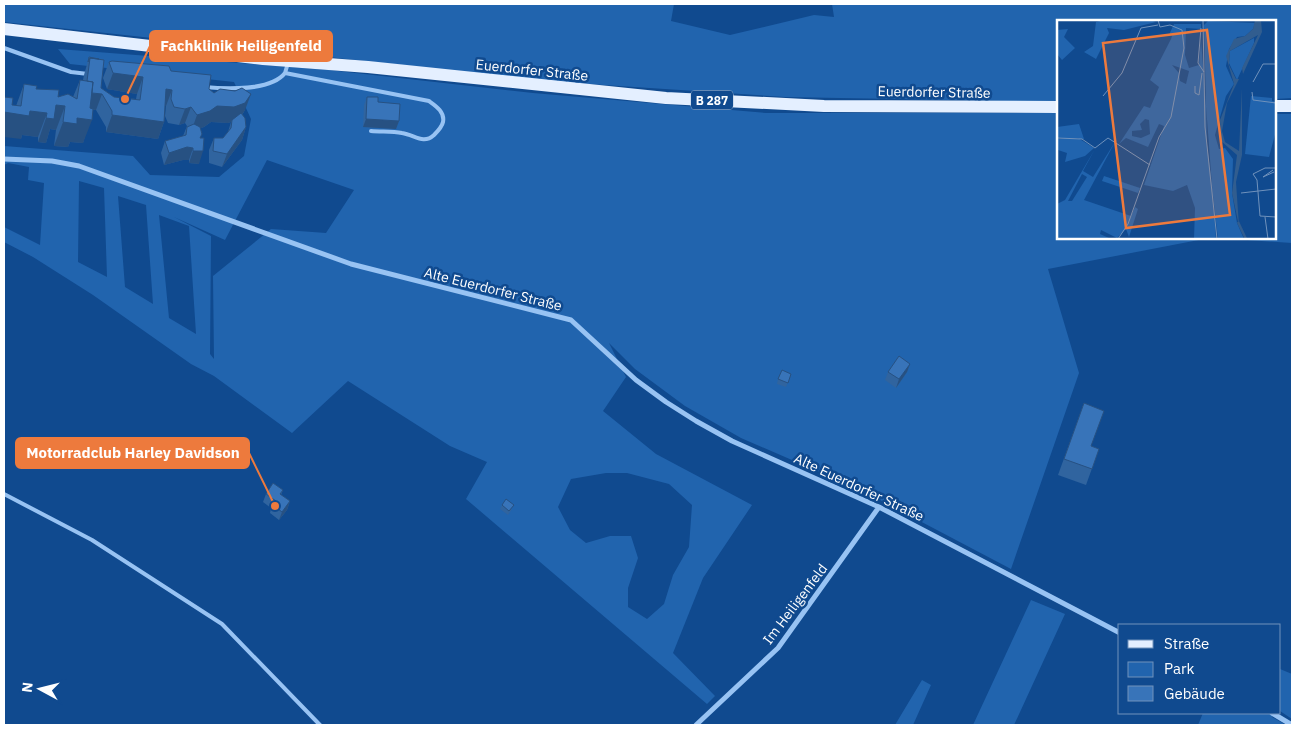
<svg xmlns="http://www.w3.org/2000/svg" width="1296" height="729" font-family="'IBM Plex Sans',sans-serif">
<rect width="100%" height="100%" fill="#104a8f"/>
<path fill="#2164ae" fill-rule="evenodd" d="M4,4H674L671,21L730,35L814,15L834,17L832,4H1292V98L1275,99V21H1058V102L785,97L558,82L4,22Z
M58,49L329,70L533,93L766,113H1058V238H1209L1048,269L1079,373L1011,569L861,490L741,438L685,406L635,369L609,343L626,377L603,411L656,454L752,505L703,578L673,653L715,696L707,704L466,499L487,462L450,446L348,381L292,433L214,376L191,364L93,295L33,257L4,242V227L40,245L44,183L28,180L29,167L8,163L4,165V146L133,156L150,175L219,177L244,156L251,119L234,82L70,64ZM267,160L354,190L326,233L271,229L213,276L214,359L210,354L211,236L174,217L225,240ZM79,181L104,188L107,277L78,262ZM118,196L146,205L153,304L125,287ZM159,215L189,226L196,334L169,318ZM606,473H627L669,484L692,505L689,547L673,575L664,604L647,619L628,607V588L638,558L631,536H610L586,543L570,530L558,507L571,479Z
M1275,114H1292V243L1219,238H1275Z
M1031,600L1065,614L1014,725H973Z
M1280,669L1292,674V719L1280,711Z
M922,680L931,685L913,725H895Z
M1203,713H1274L1272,717L1286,725H1198Z"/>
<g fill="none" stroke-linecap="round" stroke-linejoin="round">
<path stroke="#98c3f3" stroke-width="4" d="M4,48L71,72L88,74
M285,73L429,101C436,106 445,112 443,122C442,127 438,131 434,135C423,145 415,135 402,133C392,131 381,132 371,131
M204,87C226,89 271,91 285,73L288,63
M4,494L92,540L222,624L320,725"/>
<path stroke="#98c3f3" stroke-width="5" d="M4,159L52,161L79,166L351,264L571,320L636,380L666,402L696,421L732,441L879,507L1120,633
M1272,713L1292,725
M696,725L778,648L879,507"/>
<path stroke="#e4efff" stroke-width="12" d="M4,29L263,59L368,67L666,98L824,106L1058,107
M1275,106H1292"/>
</g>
<path fill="#30649f" d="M89,57L101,88L114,97L136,99L137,94L107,89L103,78L109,62L171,71L209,89L214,93L245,110L242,115L246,127L242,140L222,167L209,163V150L214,138H223L228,132L231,122L228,123L211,122L204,127L201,128L199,164L189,163V160H183L164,165L161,153L165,141L183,136L187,126L185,123L179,125L168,123L165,116L166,106H165L164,122L158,139L106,132V127L96,110H93L83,143L70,142L68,147L54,146L56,130L50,129L46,143L38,142V137L22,135L21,139L12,105L16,106L24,84L58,97H73L80,80H83L84,75Z
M367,97L399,121L396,129L363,127L364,105Z
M910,364L907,372L896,388L885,380L888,372Z
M791,374L786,387L777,384L778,379Z
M1084,403L1091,446L1099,449L1086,485L1058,475Z
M283,490L281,495L290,501L287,510L279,520L270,513L271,508L263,502L266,494Z
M502,505L512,509L508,515L500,509Z"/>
<path fill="#275182" d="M113,73L143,77L137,94L107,89Z
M166,89L172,90L166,106H161Z
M90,93L102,94L96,110L84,109Z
M251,94L245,110L239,119L232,120L231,122L228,123L211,122L204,127L191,132L197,115L217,106Z
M56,105L65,106L56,130L50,129L46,143L38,142L46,118Z
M191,107L185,123L179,125L185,109Z
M30,111L47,113L38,137L22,135L21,139L4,137V112Z
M112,115L164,122L158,139L106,132Z
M77,118L92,120L83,143L70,142L68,147L54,146L63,122Z
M366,119L399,121L396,129L363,127Z
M246,127L242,140L222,167L227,154Z
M187,147L193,148L189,160H183L164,165L169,153Z
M193,151H203L199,164L189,163Z
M910,364L907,372L896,388L899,379Z
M290,501L287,510L279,520L282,512Z"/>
<path fill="#3874b9" stroke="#275182" d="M89,57L99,59L90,58L88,62Z
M90,58L104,60L101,88L114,97L140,100L143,77L113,73L109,62L112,61L169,66L171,71L211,75L209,89L214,93L220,89L235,91L242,88L251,94L245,103L234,107L217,106L210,111L197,115L191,107L185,109L174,107L171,99L172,90L166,89L164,122L112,115V111L102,94L92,93L93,82L87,81Z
M80,80L93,82L90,108L93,109L92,120L77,118V124L63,122L65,106L56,105L54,119L46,118L47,113L30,111L29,116L4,112V97L13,98L12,105L21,106L24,84L37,86L36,89L59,90L58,97L68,94L77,99Z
M367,97H378V102L400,104L399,121L366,119Z
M241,113L245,118L246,127L227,154L213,151L214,138H223L231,128L232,120Z
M194,124L200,127L202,134L200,138H204L203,151H193V148L187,147L169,153L165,141L186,135L187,127Z
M899,356L910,364L899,379L888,372Z
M782,370L791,374L788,383L778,379Z
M1084,403L1104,411L1091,446L1099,449L1092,469L1064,459Z
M273,483L283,490L280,494L290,501L282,512L273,505L276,501L266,494Z
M506,499L514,505L509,511L502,505Z"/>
<g text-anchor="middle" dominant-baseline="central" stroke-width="5" stroke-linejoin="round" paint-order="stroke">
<rect fill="#104a8f" stroke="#b7c9dd" stroke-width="1" x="691" y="90.5" width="42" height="19" rx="4"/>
<g font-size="12" font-weight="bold" fill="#fff">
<text x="712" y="100">B 287</text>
</g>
<g font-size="14" fill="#fff" stroke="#104a8f">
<text transform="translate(532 70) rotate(6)">Euerdorfer Straße</text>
<text transform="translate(934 92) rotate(1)">Euerdorfer Straße</text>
<text transform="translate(493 289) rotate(14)">Alte Euerdorfer Straße</text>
<text transform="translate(859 487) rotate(25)">Alte Euerdorfer Straße</text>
<text transform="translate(795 604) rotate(-53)">Im Heiligenfeld</text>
</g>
</g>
<g transform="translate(1057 20)">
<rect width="219" height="219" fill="#104a8f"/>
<path d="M47,0H93L99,2L67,10L50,8L52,13L39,39L27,32L36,26L39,2ZM151,1L198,3L196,9L188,16L180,17L172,29L169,46L177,64L169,76L158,115L162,129L168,128L176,139L175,173L180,203L187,219H161L150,124L147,5ZM117,4H144V9L129,8L128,35L132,48L142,45L144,19L159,219H137L138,188L130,165L116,171L87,165L107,106L102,104L91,127L69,118L62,124L87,86L93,88L102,67L93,60L114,19L116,13L112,15ZM115,45L132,51L129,64L123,61L122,53ZM88,99L92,100L93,114L84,118L75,116V111L85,110L83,104ZM11,9L7,17L18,28L5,40L0,34V10ZM197,18V23L180,60L172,43L173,31ZM194,76L215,78V81L219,82V111L212,137L188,134ZM22,104L27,119L0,118V107ZM21,118L37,128L28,136L8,142L10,133L1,130L0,133V119ZM58,122L27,180L74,196L78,187L81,189L72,217L69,209L60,218L44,210L43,214L52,218L0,219V184L8,180L38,129L26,151L36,157ZM25,154L30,157L15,181H11ZM47,156L83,168L81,173L45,161Z" fill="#2164ae" fill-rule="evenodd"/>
<path d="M198,0H204L205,12L186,54L185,48L201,15L173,31L172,45L179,59H182L170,83L165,111L168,122L182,131L185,68V135L179,162L182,206L175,173L180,135L164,121L163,100L177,64L169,36L177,19L188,16L196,9Z" fill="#315d8f"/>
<path fill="none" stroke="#315d8f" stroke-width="2.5" d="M181,202L189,219"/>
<path fill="none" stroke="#7092bc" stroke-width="1" d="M101,0H219M146,0L148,107L160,219M144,8L141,43L147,52M196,62L206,44H219M138,66V73L142,75L145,53M195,72L196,80L219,83M46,76L65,53L84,8L101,5M0,118L25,119L38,128L51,118L93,145M219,148H208L196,154L200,160L203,196L219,197M216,150L206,157L217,152M184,173L219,169M208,197L211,219M61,219L71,204L102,117L114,97L127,28L125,10L113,5L103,7L101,0"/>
<path fill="#ed7a3d" fill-opacity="0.15" stroke="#ed7a3d" stroke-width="2.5" d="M150,10L173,195L69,208L46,23Z"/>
<rect width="219" height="219" fill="none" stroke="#fff" stroke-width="2.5"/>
</g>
<path fill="none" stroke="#ed7a3d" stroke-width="2" d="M125 99L150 46M275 506L249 453"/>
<g fill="#ed7a3d" stroke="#104a8f" stroke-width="2">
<circle cx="125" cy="99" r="5"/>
<circle cx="275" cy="506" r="5"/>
</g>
<g fill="#ed7a3d" stroke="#ed7a3d" stroke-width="2">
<rect x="150" y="31" width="182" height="30" rx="5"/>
<rect x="16" y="438" width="233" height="30" rx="5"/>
</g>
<g font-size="15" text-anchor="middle" font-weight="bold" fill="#fff">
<text x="241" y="51">Fachklinik Heiligenfeld</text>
<text x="133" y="458">Motorradclub Harley Davidson</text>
</g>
<rect width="1296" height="729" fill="none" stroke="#ffffff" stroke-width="10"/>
<rect x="1118" y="624" width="162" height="90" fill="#104a8f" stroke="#7092bc"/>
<rect x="1128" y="640" width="25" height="8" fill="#e4efff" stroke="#7092bc"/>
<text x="1164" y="649" font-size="15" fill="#ffffff">Straße</text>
<rect x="1128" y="662" width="25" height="15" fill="#2164ae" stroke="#7092bc"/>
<text x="1164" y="674" font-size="15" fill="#ffffff">Park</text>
<rect x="1128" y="686" width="25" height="15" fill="#3874b9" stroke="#7092bc"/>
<text x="1164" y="699" font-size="15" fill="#ffffff">Gebäude</text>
<g transform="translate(40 689) rotate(277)" stroke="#104a8f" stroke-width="4" paint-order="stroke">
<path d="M0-4L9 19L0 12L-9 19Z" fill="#ffffff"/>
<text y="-8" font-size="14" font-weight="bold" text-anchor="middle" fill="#ffffff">N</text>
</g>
</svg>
